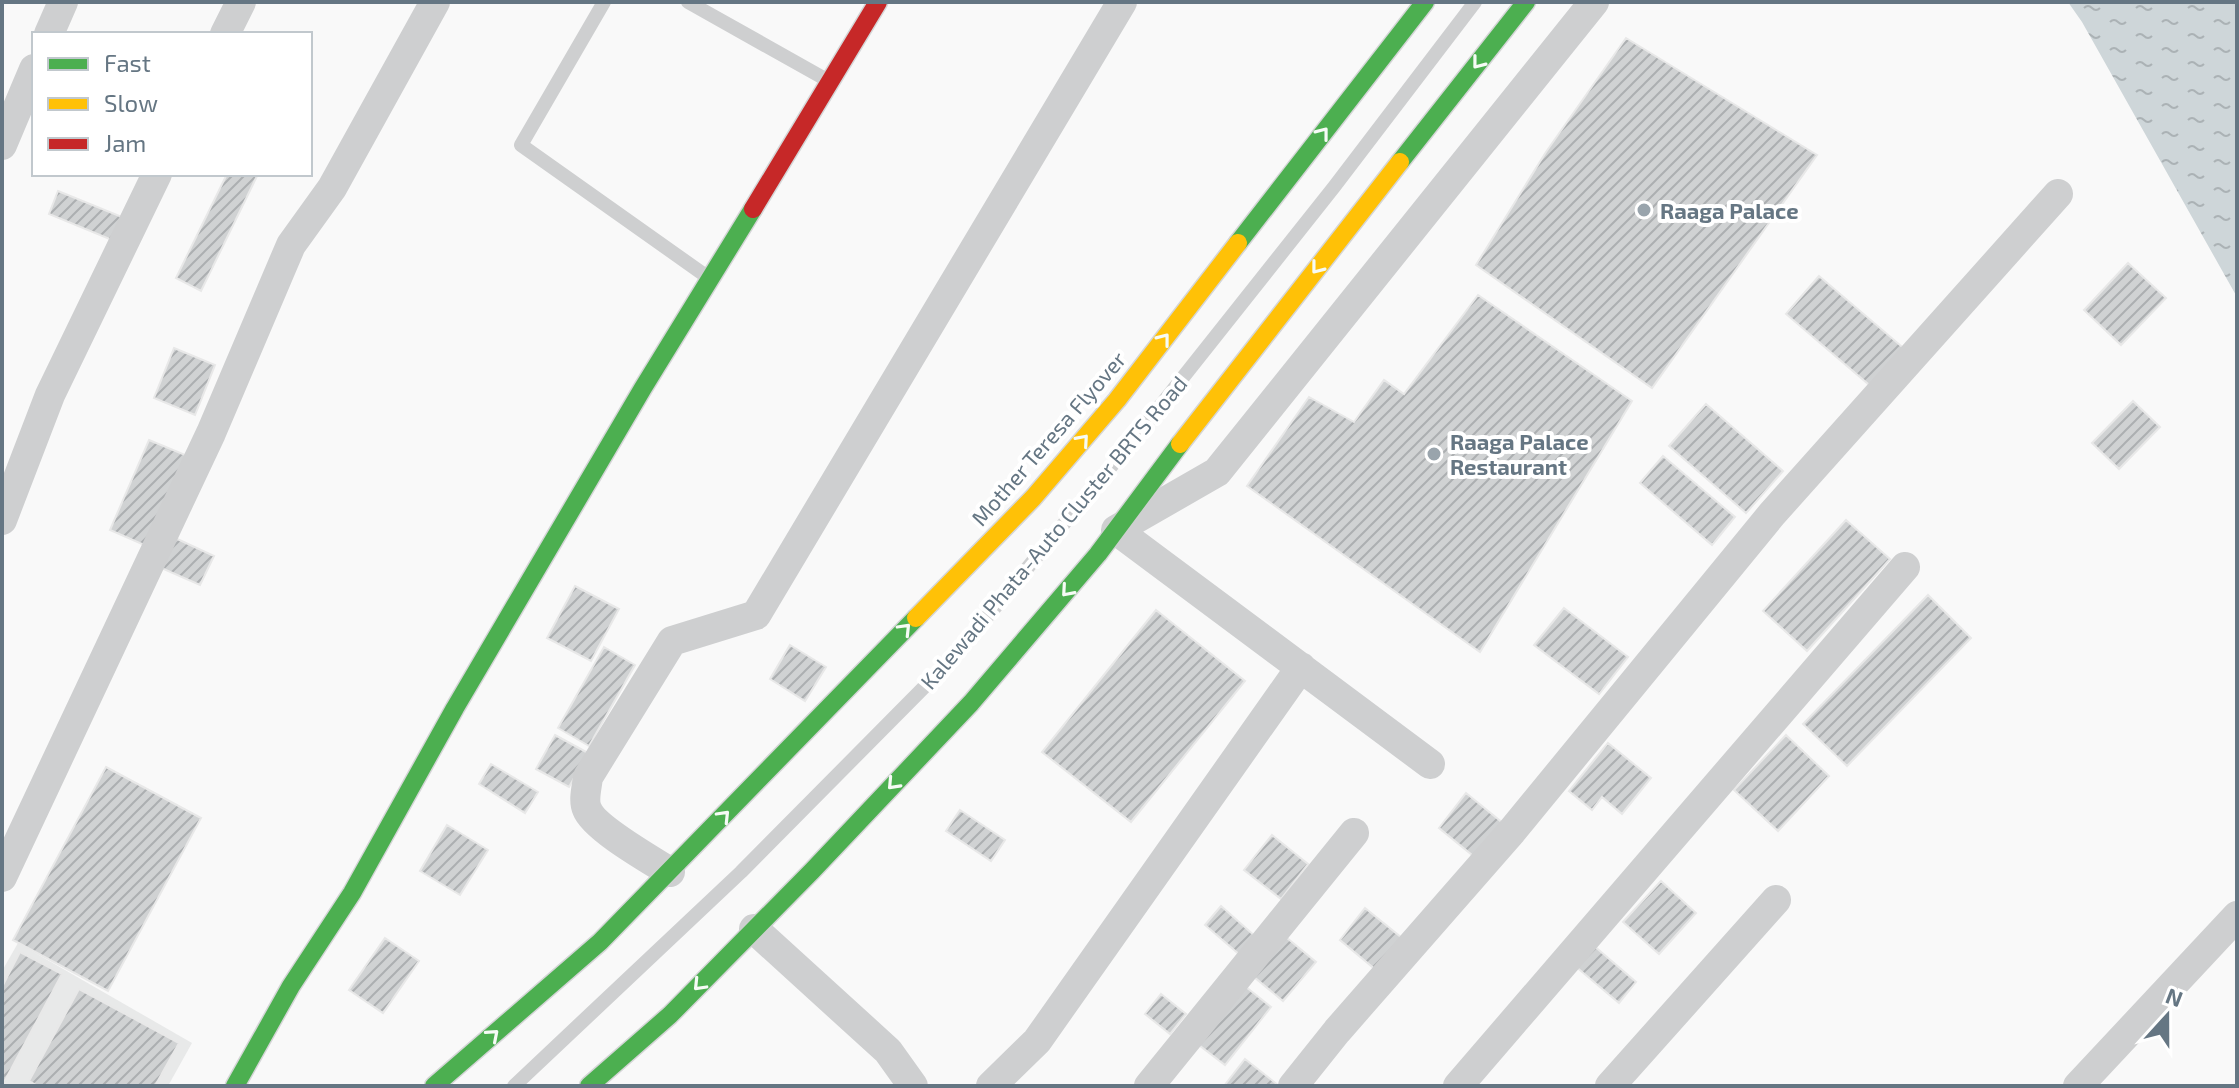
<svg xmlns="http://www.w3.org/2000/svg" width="2239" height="1088" font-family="'Exo 2',sans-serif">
<defs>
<pattern id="water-ripples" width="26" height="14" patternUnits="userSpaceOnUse" patternTransform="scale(2)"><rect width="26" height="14" fill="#ced6d9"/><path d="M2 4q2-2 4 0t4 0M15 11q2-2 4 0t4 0" fill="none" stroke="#abb2b5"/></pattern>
<pattern id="building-hatch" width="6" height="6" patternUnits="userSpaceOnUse" patternTransform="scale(2)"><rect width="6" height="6" fill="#d0d2d3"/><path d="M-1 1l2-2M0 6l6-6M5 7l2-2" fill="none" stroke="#acafb1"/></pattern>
</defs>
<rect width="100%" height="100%" fill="#f9f9f9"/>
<path fill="#e8e9e9" d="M18,943L192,1043L168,1086H2V971Z"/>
<path fill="url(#water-ripples)" d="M2068,2H2237V297L2082,22Z"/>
<path fill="url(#building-hatch)" stroke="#e8e8e8" stroke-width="2" d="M1626,38L1817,155L1652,388L1476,265L1546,152Z
M227,174H258L201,291L176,278Z
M58,191L122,217L112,240L49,214Z
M2128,263L2166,298L2121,345L2084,310Z
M1819,276L1907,351L1874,389L1786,314Z
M1478,295L1632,401L1480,652L1247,486L1309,397L1354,422L1384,380L1404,394Z
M174,348L215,365L195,415L154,398Z
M2133,401L2160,427L2119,469L2092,443Z
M1706,404L1783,471L1746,513L1669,446Z
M149,440L190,457L151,548L110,530Z
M1663,456L1735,517L1712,545L1640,483Z
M1846,520L1890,559L1807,651L1763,611Z
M173,537L214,556L200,585L159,567Z
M575,586L619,609L591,661L547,638Z
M1928,595L1971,638L1847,766L1803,724Z
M1564,608L1628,657L1599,694L1534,645Z
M1156,610L1245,681L1131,822L1042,752Z
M790,645L826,667L805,701L770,679Z
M604,647L635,665L589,746L558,728Z
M555,735L588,753L569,787L536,769Z
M1786,735L1829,776L1778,831L1734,790Z
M1608,743L1651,778L1622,814L1602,797L1592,810L1569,791Z
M491,764L538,792L525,813L479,784Z
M106,767L201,818L108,991L13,940Z
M1466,793L1504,824L1477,859L1439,828Z
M960,810L1005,840L991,861L946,831Z
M447,825L488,850L460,895L420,871Z
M1272,835L1308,864L1281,899L1244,870Z
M1661,881L1696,913L1659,954L1623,922Z
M1221,906L1256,937L1240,955L1205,925Z
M1365,908L1402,938L1376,970L1340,940Z
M1281,933L1316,962L1283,1001L1248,972Z
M385,938L419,961L383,1013L349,990Z
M1593,945L1636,982L1619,1003L1575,966Z
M20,952L62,974L2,1086V987Z
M1241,983L1271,1007L1225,1065L1195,1042Z
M79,989L179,1043L155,1086H38L29,1081Z
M1161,994L1186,1014L1170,1034L1145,1014Z
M1245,1059L1278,1085L1277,1086H1224Z"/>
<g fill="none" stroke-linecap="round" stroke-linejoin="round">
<g stroke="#d5d6d7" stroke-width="21">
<path id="fast" d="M1400,162L1526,2
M1238,243L1425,2
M235,1086L291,986L352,893L455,708L643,388L753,209
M434,1086L600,942L916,618
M589,1086L670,1015L812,871L971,703L1098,554L1180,444"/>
</g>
<g stroke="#d5d6d7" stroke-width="21">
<path id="slow" d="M1180,444L1400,162
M916,618L1033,498L1117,400L1238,243"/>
</g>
<g stroke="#d5d6d7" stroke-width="21">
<path id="jam" d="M753,209L878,2"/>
</g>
<path stroke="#cecfd0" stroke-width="14" d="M604,2L521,145L706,276
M688,2L827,80
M514,1086L741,872L954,657L1142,429L1334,187L1475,2"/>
<path stroke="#cecfd0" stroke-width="30" d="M49,34L63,2
M225,34L241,2
M2,145L34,69
M2,520L50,395L157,174
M1430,764L1116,530L1217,472L1594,2
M670,872C651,860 594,828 587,809C583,800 587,787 588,777L672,641L756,615L1122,2
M2,877L211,433L291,245L332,188L435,2
M754,929L888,1051L913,1086
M991,1086L1037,1041L1301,667
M1149,1086L1354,833
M1293,1086L1337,1031L1512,831L1772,514L2058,194
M1458,1086L1905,567
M1610,1086L1776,900
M2078,1086L2237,916"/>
<use href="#fast" stroke="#4caf50" stroke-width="18"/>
<use href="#slow" stroke="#ffc107" stroke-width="18"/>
<use href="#jam" stroke="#c62828" stroke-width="18"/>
</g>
<defs><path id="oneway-chevron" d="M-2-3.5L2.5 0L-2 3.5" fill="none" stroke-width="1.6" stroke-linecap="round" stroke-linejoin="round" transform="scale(2)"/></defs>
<g stroke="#f6fbf6">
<use href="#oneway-chevron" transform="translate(1478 63) rotate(128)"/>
<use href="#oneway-chevron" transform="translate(1323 133) rotate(-52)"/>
<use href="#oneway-chevron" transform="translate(1317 268) rotate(128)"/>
<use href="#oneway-chevron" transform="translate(1164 339) rotate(-52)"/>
<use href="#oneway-chevron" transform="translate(1083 440) rotate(-49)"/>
<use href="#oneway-chevron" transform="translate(1067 591) rotate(131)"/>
<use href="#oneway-chevron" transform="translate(905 629) rotate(-46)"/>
<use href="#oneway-chevron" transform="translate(893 784) rotate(133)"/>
<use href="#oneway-chevron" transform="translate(724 816) rotate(-46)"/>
<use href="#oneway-chevron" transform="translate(699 985) rotate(134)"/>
<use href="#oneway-chevron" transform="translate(493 1035) rotate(-41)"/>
</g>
<g fill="#99a4ac" stroke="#fff" stroke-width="3">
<circle cx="1644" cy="210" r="8"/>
<circle cx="1434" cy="454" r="8"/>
</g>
<g text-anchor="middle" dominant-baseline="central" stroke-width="8" stroke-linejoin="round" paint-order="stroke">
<g font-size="22" font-weight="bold" fill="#657683" stroke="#fff" text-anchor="start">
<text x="1660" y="210">Raaga Palace</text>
<text x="1450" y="441">Raaga Palace<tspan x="1450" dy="25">Restaurant</tspan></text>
</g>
<g font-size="22" fill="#657683" stroke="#fff">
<text transform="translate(1048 438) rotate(-49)">Mother Teresa Flyover</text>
<text transform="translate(1053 532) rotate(-50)">Kalewadi Phata-Auto Cluster BRTS Road</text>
</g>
</g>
<rect width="2239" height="1088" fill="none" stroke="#657683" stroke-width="8"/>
<rect x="32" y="32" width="280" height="144" fill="#ffffff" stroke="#c1c8cd" stroke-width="2"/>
<rect x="48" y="58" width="40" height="12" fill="#4caf50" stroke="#c1c8cd" stroke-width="2"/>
<text x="104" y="72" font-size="24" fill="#657683">Fast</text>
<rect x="48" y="98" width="40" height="12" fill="#ffc107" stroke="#c1c8cd" stroke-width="2"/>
<text x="104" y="112" font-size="24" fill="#657683">Slow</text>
<rect x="48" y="138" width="40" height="12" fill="#c62828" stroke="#c1c8cd" stroke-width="2"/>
<text x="104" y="152" font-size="24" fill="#657683">Jam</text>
<g transform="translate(2167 1016) rotate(21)" stroke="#ffffff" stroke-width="6" paint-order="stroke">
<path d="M0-6L14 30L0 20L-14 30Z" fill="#657683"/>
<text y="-12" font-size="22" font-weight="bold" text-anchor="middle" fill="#657683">N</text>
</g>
</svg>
